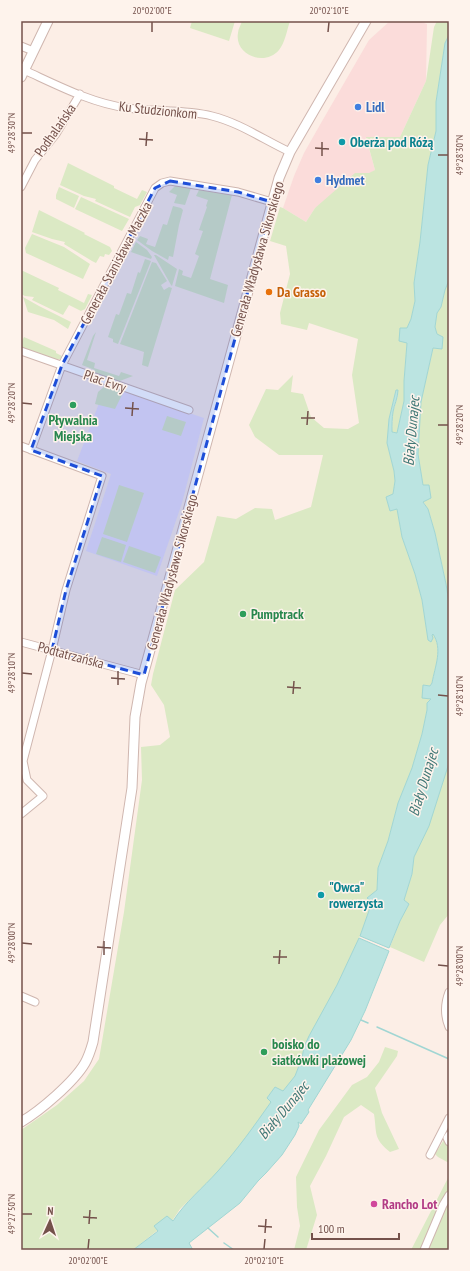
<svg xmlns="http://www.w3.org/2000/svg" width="470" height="1271" font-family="'PT Sans Narrow',sans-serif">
<rect width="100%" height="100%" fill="#fceee6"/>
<path fill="#fbdcda" d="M390,21H418L427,24L426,81L400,137L366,138L375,170L315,208L306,222L283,208L294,176L304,153L321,123L369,40Z"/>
<path fill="#ebe2f8" d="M106,385L204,418L182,503L157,576L86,551L111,474L77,461Z"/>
<path fill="#dbe9c4" d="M192,21H235L229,41L190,28Z
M242,21H290C287,30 285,43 279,50C265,67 234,55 238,33C238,29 241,25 242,21Z
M437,21H449V35L445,43L436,102V131L428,165L420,242L414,283L415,301L411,319L407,328L400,329L407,343L404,381V401L397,433L392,432L393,412L398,395L396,390L389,419L387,443L394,471L395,481L393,494L386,497L390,511L397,509L402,537L415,574L422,600L428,640L433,634C443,649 435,666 432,683L430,686L423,685L432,699L427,703V710L422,734L412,768L398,803L388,841L378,868L377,890L368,898L372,902L360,936L337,985L304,1047L302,1058L295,1076L283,1092L275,1087L267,1098L272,1102L240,1145L218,1172L180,1209L172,1221L154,1226L158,1230L133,1250H21V1130L57,1105L84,1081L99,1059L124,912L142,780L141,747L160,745L170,737L164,705L151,685L153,674L175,590L204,562L217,516L236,519L255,508L272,509L275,520L311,507L323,455H279L255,437L249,425L266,389L278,390L293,375L291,392L303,394L311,417L324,428L348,429L359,423L352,375L358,339L309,323L307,330L281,324L280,313L290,274L286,246L270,241L280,207L283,208L306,222L315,208L355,173H369L375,170L366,137H400L426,81L434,27Z
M68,163L114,186V188L137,199L142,190L147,192L140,205L135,207L130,217L95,201L96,199L84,196L60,185Z
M176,185L191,188L185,205L174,203L177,195L169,192Z
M59,187L79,196L74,208L56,199V195Z
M199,190L232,195L210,279L228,285L224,303L175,286L179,269L183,271L182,275L191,278L199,256L195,254L203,231L199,230L207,207L206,206L208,200L196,196Z
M81,197L129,219L122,231L75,209Z
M173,206L181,208L183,210L179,225L173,257L169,256L168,260L152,251L137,240L140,236L148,239L146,244L155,247L163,224L167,225Z
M39,210L85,233L84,234L110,247L112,251L109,255L105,254L104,257L100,256L96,263L92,261L64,244L65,242L52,239L32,232Z
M32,234L64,247L90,264L83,279L26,253L25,248Z
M136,242L147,250L152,257L151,259L131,252Z
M154,255H156L177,269L172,286L171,285Z
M145,259L151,261L118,344L113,342V339L108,337L116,314L119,315L127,293L131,294L138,272L140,273Z
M152,262L156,263L167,281L161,285L164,290L169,287L172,288L148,367L142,365L144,352L120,344Z
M21,270L59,288L58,290L84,303L88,294L92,295L85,309L81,311L69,305L63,315L32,300L34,297L25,296L21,294Z
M449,280V602L446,584L435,533L428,509L423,501L429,485L423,486L418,454L421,402L433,348L442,349L435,327L437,313L441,307L445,290Z
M23,297L39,306L71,322L68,329L54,320L28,312Z
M96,332L87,360L95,363L94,368L119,376L121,372L133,376L117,382L94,374L95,370L82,365L93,336Z
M24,337L56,351V353L62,356L60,359L55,360L21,348V343Z
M106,385L124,391L115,409L95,404L98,392Z
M167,416L186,422L181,436L162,430Z
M119,485L144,493L127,542L103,534Z
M102,537L126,545L121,562L96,554Z
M129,546L161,557L155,573L123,562Z
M449,763V914L440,925L424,962L390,947L400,921L409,904L404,900L412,874L414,857L429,824Z
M385,1047L398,1051L397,1056L375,1088L382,1113L399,1149L390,1152C373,1138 377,1134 374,1114L361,1105L344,1117L326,1156L310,1186L317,1215L306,1250H294L300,1226L297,1207L296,1177L319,1130L352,1085L367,1077L379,1062Z
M449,1132V1163L438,1157L435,1154Z
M449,1176V1250H411Z"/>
<path fill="#bbe4e1" stroke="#a1d6d3" d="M449,35V280L445,290L441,307L437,313L435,327L437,334L443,337L442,349L433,348L421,402L418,454L423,485H429L431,498L423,502L428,509L435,533L446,584L449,602V763L429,826L414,857L412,874L404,900L409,904L400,921L389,948L360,936L372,902L367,898L377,890L378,868L388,841L398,803L412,768L422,734L427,710V703L431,699L422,698L423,685L430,686L432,683C435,666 443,649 433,634L432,635L433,638L431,642L428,640L422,600L415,574L402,537L397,509L390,511L386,497L393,494L395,481L394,471L387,443L389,419L396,390H398C398,398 394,405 393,412C392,418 392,425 392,432L397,433L404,401V381L407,343L399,341L400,328H407L411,319L415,301L414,283L420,242L428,165L436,131V102L445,43Z
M359,938L389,951L365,1011L351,1040L308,1110L309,1112L301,1124L298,1122L299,1126L295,1135L282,1155L266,1173L258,1181L240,1203L189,1243L193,1250H133L158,1231L154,1226L167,1216L173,1221C185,1202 203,1188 218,1171C238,1149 254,1126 271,1102L267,1098L275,1087L283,1091L295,1076L302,1058L304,1047L309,1036L337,985Z"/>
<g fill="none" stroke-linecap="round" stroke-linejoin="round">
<path stroke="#a1d6d3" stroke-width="1.5" d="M361,1020L368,1023
M377,1027L449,1059
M208,1228L218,1237
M224,1243L234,1250"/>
<g stroke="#cfb6af" stroke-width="9">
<path id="minor" d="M21,46L33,51
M24,70C57,85 91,103 127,108C156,112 184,109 212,116C240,123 264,140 290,152
M21,187L35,160L56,134L80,94
M21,351L189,410
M21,446L102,476L66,590L52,650L23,761L27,780L43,796L21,814
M31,450L62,365L155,188L162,183L170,181L238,192L272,202
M21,642L144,675
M449,992C444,1005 444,1015 449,1027
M21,996L35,1002
M449,1135L447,1138L449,1142
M430,1155L449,1118
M424,1250L443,1205L449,1195"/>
</g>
<g stroke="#cfb6af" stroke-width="11">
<path id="tertiary" d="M21,77L48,21
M21,1122C40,1111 74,1082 85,1063C89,1056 91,1049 93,1042L132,788L135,717L141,683L279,178L290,152L366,21"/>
</g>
<use href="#minor" stroke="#fff" stroke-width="7"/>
<use href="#tertiary" stroke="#fff" stroke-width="9"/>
</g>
<path fill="#1d4ed8" fill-opacity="0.2" stroke="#1d4ed8" stroke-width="3" stroke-dasharray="8 5" stroke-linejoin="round" d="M170,181L238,192L272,202L144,675L52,650L66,590L102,476L31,450L62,365L155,188Z"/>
<path fill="none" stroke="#74514b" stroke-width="1.5" d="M152,32V22M328,32L329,22M22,133H32M139,139L153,140M146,146L147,132M315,148L329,149M438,155H448M322,156V142M22,403L32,404M125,408L139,409M132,416L133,402M301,418H315M307,425L308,411M438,425H448M22,673L32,674M111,678L125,679M118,685V671M287,687L301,688M293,694L294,681M438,695L448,696M22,943L32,944M97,947L111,948M104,955V941M273,957H287M279,964L280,950M438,965L448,966M22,1214H32M83,1217L97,1218M89,1224L90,1210M258,1226L272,1227M265,1233L266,1219M88,1249L89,1239M264,1249L265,1239"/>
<g fill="#3f7fe0" stroke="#fef3ec" stroke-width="1.5">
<circle cx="358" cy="107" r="4"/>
<circle cx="318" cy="180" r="4"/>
</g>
<g fill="#0f9aa8" stroke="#fef3ec" stroke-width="1.5">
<circle cx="342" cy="142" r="4"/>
<circle cx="321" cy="895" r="4"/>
</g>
<circle fill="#e8710a" stroke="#fef3ec" stroke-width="1.5" cx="269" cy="292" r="4"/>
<g fill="#2e9e5b" stroke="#fef3ec" stroke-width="1.5">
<circle cx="73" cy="405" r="4"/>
<circle cx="243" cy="614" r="4"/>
<circle cx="264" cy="1052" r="4"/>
</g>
<circle fill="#d1479c" stroke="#fef3ec" stroke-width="1.5" cx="374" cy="1204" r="4"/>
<g text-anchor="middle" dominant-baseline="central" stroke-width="3" stroke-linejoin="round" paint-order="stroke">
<g font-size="14" font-weight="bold" fill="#366cbe" stroke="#fef3ec" text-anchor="start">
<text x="366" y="107">Lidl</text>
<text x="326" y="180">Hydmet</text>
</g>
<g font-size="14" fill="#74514b" stroke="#fef3ec">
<text transform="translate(158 110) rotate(6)">Ku Studzionkom</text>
<text transform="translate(55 130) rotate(-55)">Podhalańska</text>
<text transform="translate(257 259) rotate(-74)">Generała Władysława Sikorskiego</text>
<text transform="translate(116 263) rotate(-62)">Generała Stanisława Maczka</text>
<text transform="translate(105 381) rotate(19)">Plac Evry</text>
<text transform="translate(172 572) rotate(-75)">Generała Władysława Sikorskiego</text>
<text transform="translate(71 655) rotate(15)">Podtatrzańska</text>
</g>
<g font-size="14" font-weight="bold" fill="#0d838f" stroke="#fef3ec" text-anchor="start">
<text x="350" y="142">Oberża pod Różą</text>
<text x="329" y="887">"Owca"<tspan x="329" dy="16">rowerzysta</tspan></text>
</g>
<g font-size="14" font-weight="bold" fill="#c56008" stroke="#fef3ec" text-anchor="start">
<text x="277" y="292">Da Grasso</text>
</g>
<g font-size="14" font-weight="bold" fill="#27864d" stroke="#fef3ec" text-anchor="start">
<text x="73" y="420" text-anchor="middle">Pływalnia<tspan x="73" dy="16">Miejska</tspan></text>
<text x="251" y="614">Pumptrack</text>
<text x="272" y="1044">boisko do<tspan x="272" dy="16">siatkówki plażowej</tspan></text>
</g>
<g font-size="14" font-weight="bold" fill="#b23c85" stroke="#fef3ec" text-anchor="start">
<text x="382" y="1204">Rancho Lot</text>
</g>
<g font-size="15" font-style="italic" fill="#407876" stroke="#fef3ec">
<text transform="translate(411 431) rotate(-85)">Biały Dunajec</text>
<text transform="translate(423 782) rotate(-73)">Biały Dunajec</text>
<text transform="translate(283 1110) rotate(-50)">Biały Dunajec</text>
</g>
</g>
<rect width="470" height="1271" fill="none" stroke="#fef3ec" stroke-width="44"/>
<g transform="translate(50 1221) rotate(3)" stroke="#fef3ec" stroke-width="3" paint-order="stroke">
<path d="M0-3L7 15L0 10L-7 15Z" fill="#74514b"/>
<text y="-6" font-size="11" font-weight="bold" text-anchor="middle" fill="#74514b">N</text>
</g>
<path d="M312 1233v6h87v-6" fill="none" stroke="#74514b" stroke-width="2"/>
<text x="318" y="1233" font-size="12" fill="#74514b" stroke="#fef3ec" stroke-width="3" paint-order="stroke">100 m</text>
<rect x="22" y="22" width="426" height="1227" fill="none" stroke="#74514b" stroke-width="1.5"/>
<g font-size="10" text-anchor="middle" fill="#74514b">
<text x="152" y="14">20°02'00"E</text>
<text x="329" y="14">20°02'10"E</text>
<text transform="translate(11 133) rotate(-90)" y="4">49°28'30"N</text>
<text transform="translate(459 155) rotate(-90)" y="4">49°28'30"N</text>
<text transform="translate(11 403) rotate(-90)" y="4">49°28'20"N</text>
<text transform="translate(459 425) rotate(-90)" y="4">49°28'20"N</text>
<text transform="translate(11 673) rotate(-90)" y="4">49°28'10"N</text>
<text transform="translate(459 696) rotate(-90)" y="4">49°28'10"N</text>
<text transform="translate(11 943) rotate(-90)" y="4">49°28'00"N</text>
<text transform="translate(459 966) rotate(-90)" y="4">49°28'00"N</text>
<text transform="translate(11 1214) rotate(-90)" y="4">49°27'50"N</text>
<text x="88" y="1264">20°02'00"E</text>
<text x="264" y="1264">20°02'10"E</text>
</g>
</svg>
